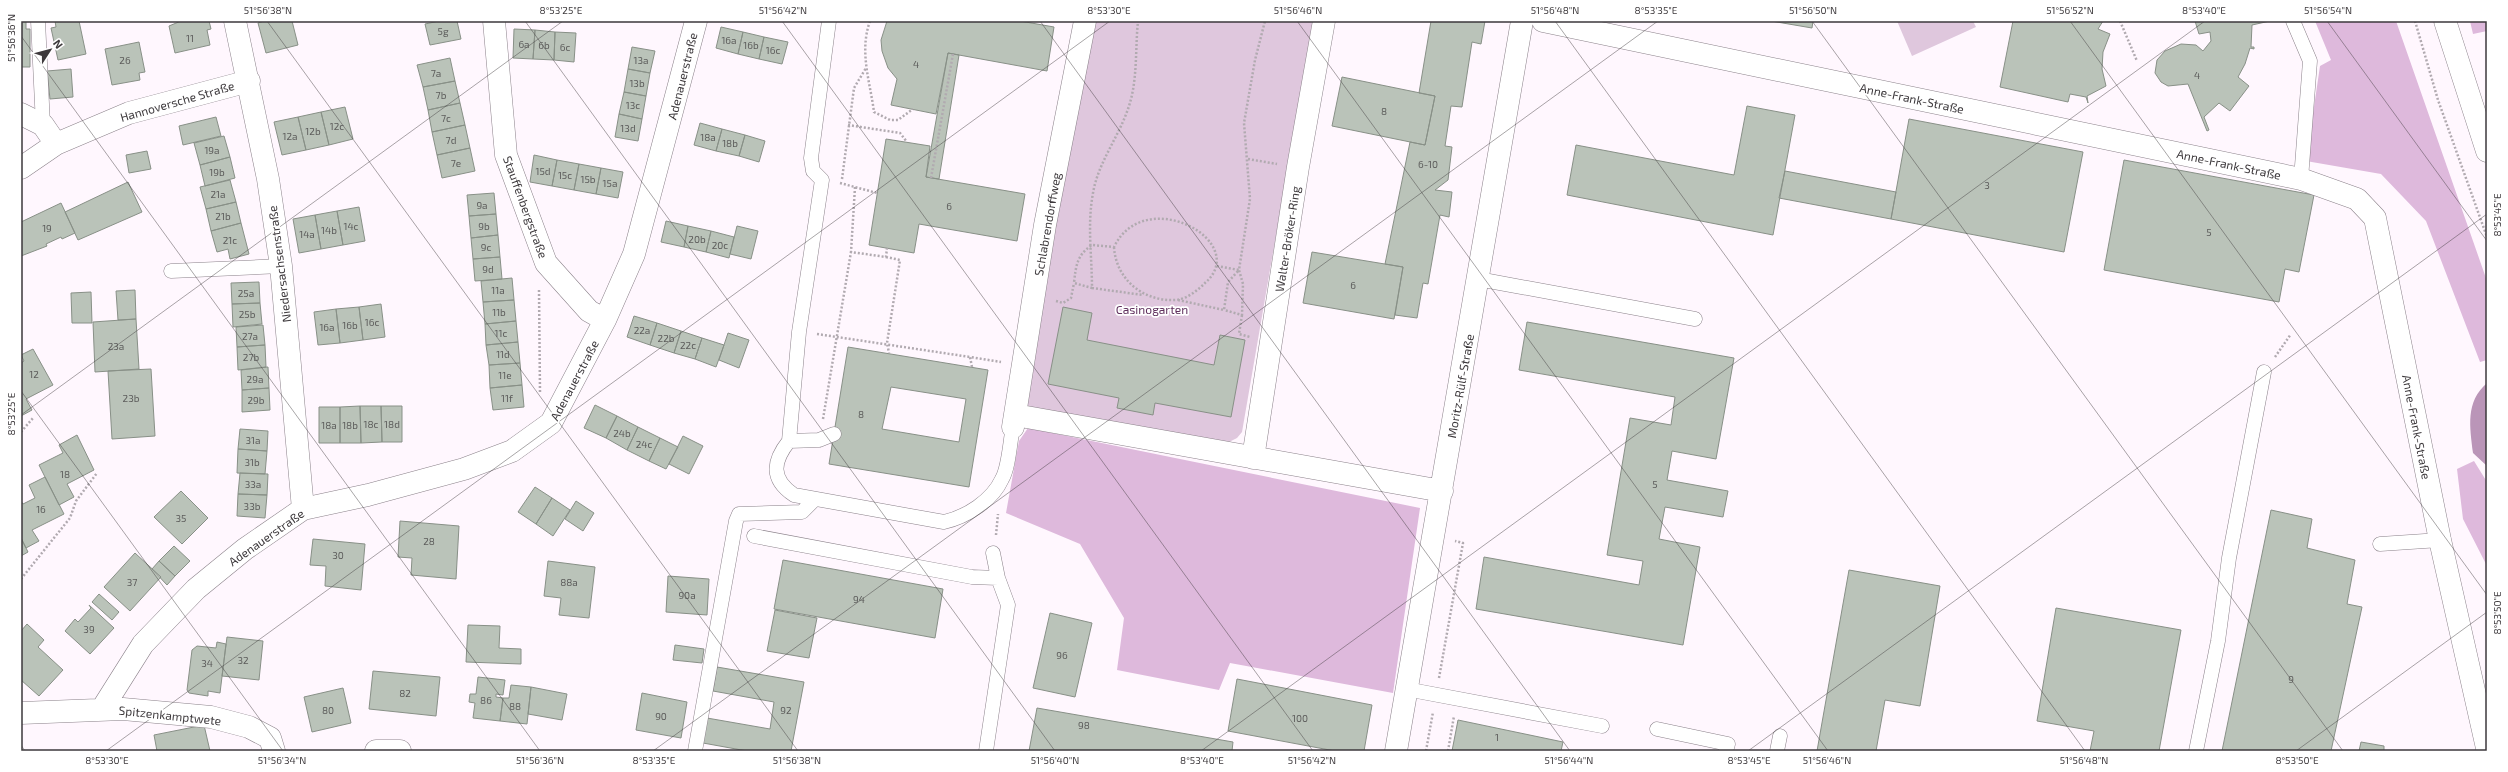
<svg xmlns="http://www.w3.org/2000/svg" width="2508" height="772" font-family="'Exo 2',sans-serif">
<rect width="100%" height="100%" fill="#fff7fe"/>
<path fill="#dfc7dd" d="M1093,21H1313L1242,432L1237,438L1225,444L1022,410Z
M1897,21H1973L1976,27L1912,56Z"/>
<path fill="#deb9dc" d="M2315,21H2396L2487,281V360L2480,362L2426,221L2381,174L2306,161L2320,66L2331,60Z
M2470,21H2487V31L2473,34Z
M1028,428L1420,508L1393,693L1230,663L1219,690L1117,670L1124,618L1080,544L1006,513L1019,441Z
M2474,461L2487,482V566L2463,519L2457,469Z"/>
<path fill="#ba95b8" d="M2487,383V466L2473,453C2470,427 2465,402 2487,383Z"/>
<path fill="#bac3b9" stroke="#889087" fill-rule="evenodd" d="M21,21H26V29H30V67H21Z
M55,21H79L86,54L58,60L51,28L56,27Z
M181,21H209L211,29L207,30L210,45L175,53L169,26Z
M264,21H292L298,45L266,53L258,23Z
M439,21H457L461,39L430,45L425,24Z
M887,21H1020L1054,27L1047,71L948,53L936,114L891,105L897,79L888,68L882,51L881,40Z
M1431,21H1485L1481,44L1472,42L1462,107L1451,106L1445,146L1452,147L1448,180L1435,190L1452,192L1449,217L1440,215L1428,284L1423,283L1417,318L1395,315L1403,267L1385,264L1410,142L1425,145L1435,96L1419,93Z
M1771,21H1813L1812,28Z
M2013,21H2103L2098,29L2110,34L2103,52L2102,69L2106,86L2087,96L2088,103L2086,97L2070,94L2068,102L2000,87Z
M2195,21H2270L2252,25L2251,47H2254V49L2250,48L2245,64L2238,77L2249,86L2230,111L2219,103L2204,117L2209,130L2207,131L2188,84L2168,86L2161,82L2155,73L2157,60L2165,51L2181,44L2196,45L2203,51L2211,41L2210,32L2199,34Z
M721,27L743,32L738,54L716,48Z
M514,29L535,30L533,59L513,58Z
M535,30L555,32L554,60L533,59Z
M555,32L576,33L574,62L554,60Z
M743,32L764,37L759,59L738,54Z
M764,37L788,42L782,64L759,59Z
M139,42L145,72L139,73L140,80L112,85L105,49Z
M632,47L655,51L650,73L628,69Z
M948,53L959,55L939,179L926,177Z
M450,58L455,81L423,87L417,65Z
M71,69L73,97L50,99L47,71Z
M628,69L650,73L646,96L624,92Z
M1342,77L1435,96L1425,145L1332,126Z
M455,81L460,103L428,110L423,87Z
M624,92L646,96L642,119L619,114Z
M460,103L465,125L432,132L428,110Z
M1747,106L1795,115L1773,235L1567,195L1576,145L1734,175Z
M345,107L353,139L329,145L321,112Z
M321,112L329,145L306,150L298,117Z
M619,114L642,119L638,141L615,137Z
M216,117L221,136L183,145L179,126Z
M298,117L306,150L282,155L274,122Z
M1909,119L2083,152L2064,252L1891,219Z
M700,123L722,129L716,151L694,145Z
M465,125L470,148L437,155L432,132Z
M722,129L745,135L739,156L716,151Z
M745,135L765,141L759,162L739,156Z
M224,136L230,157L200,165L194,143Z
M886,139L930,146L926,177L1025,194L1017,241L919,224L914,253L869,245Z
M470,148L475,171L442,178L437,155Z
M147,151L151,169L129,173L126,155Z
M534,155L557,160L552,186L530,182Z
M230,157L235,178L205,186L200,165Z
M557,160L579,164L574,190L552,186Z
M2124,160L2314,195L2299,272L2285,269L2279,302L2104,270Z
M579,164L601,168L596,194L574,190Z
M601,168L623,172L618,198L596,194Z
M1785,171L1896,192L1891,219L1779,198Z
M230,180L236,202L206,209L200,187Z
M128,182L142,212L78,240L65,212Z
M494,193L496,214L469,216L467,195Z
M236,202L241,223L211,231L206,209Z
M61,203L75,233L62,239L61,237L46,244L47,246L21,256V222Z
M359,207L365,241L343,245L337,211Z
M337,211L343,245L321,249L315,215Z
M496,214L498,235L471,238L469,216Z
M315,215L321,249L299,253L293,219Z
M666,221L688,226L684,247L661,242Z
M241,223L249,254L230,259L228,249L217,252L211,231Z
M688,226L711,231L706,252L684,247Z
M737,226L758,231L751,259L730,254Z
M711,231L734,237L729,258L706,252Z
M498,235L500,257L473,259L471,238Z
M1312,252L1403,267L1394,319L1303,303Z
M500,257L502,279L475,281L473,259Z
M512,278L514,300L483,302L481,281Z
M259,282L260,303L232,304L231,283Z
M135,290L136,319L118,320L116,291Z
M91,292L92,323H72L71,293Z
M514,300L516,321L485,324L483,302Z
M260,303L262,324L233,327L232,304Z
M381,304L385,337L363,340L359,307Z
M359,307L363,340L340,343L336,309Z
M1063,307L1092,313L1087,340L1214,365L1220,335L1245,340L1231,417L1155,403L1153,415L1117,408L1119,398L1048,384Z
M336,309L340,343L318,345L314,312Z
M634,316L657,323L650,345L627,337Z
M136,319L139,369L95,372L93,322Z
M516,321L518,342L486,345L485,324Z
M1527,322L1734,358L1716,459L1672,451L1667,480L1728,491L1723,517L1665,507L1659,539L1700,547L1683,645L1476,609L1484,557L1639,585L1643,561L1607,555L1630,418L1671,425L1675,397L1519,370Z
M657,323L681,331L674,353L650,345Z
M263,325L265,345L237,347L236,327Z
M681,331L702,338L695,359L674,353Z
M728,333L749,340L739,368L719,360Z
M702,338L724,345L716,367L695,359Z
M518,342L520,363L489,365L486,345Z
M265,345L266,367L238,370L237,347Z
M848,347L988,370L969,487L829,464ZM891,387L966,399L959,442L882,429Z
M33,349L53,385L26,399L32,410L21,416V363L24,361L21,355Z
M520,363L522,385L490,388L489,365Z
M268,367L269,388L242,390L241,370Z
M151,369L155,436L112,439L108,371Z
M522,385L524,407L493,410L490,388Z
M269,388L270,410L242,412V390Z
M595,405L617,416L606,438L584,428Z
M360,406L361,443H340V407Z
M360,406H381L382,442L361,443Z
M381,406H402V442H382Z
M319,407H340V443H319Z
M617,416L638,427L627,450L606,438Z
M638,427L660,438L649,461L627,450Z
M240,429L268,431L267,451L238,449Z
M77,435L94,470L67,484L74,497L59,505L39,465L63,453L59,445Z
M683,436L703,446L689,474L669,464Z
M660,438L678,447L666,469L649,461Z
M238,449L267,451L265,474L237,473Z
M240,473L268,474L267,495L238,494Z
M45,477L64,514L32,530L39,541L26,548L21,538V501L23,504L35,498L29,485Z
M535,487L552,498L536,524L518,512Z
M181,491L208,518L182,544L154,517Z
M238,494L267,495L265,518L237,516Z
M552,498L570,510L553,536L536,524Z
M576,501L594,513L583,531L565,519Z
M2271,510L2312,519L2307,548L2355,560L2347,604L2362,607L2331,751H2222Z
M400,521L459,526L456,579L411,575L412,558L398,557Z
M21,538L28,552L21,556Z
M313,539L365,544L361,590L325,586L326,566L310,565Z
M174,546L190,561L175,576L159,561Z
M135,553L161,577L130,611L104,587Z
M783,560L943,589L935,638L774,609Z
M159,561L175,576L167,585L152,569Z
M548,561L595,567L589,618L559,615L561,598L544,596Z
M1849,570L1940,586L1920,706L1885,700L1876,751H1817Z
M668,576L709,579L707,615L666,612Z
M99,594L119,612L112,620L92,602Z
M89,605L114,628L90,654L65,631L75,619L78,622L91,608Z
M2056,608L2181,630L2159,751H2090L2094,731L2037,721Z
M775,610L817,618L809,658L767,651Z
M1050,613L1092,623L1075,697L1033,688Z
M27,624L44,640L38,647L63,670L39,696L21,680V631Z
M468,625L500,626L499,648L521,649V664L466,662Z
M227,637L263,641L259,680L222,676Z
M217,642L226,644L220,693L208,691V696L189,693L187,690L192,650L197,646L216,648Z
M675,645L704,649L702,663L673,660Z
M717,667L804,682L791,751H747L703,743L707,718L770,729L774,702L713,691Z
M373,671L440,677L436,716L369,709Z
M478,677L505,680L503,695L496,694V697L503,698L500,721L473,718L475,703L469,702L470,694H476Z
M1237,679L1372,705L1364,751H1335L1228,731Z
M511,685L531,687L527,724L500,721L503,698H509Z
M531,687L567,694L562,720L528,714Z
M343,688L351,723L312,732L304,697Z
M642,693L687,702L681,738L636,730Z
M1037,708L1233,742L1232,751H1029Z
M1458,720L1563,742L1561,751H1452Z
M204,725L210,751H157L154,735Z
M2361,742L2384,746V751H2359Z"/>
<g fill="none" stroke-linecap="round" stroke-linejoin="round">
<g stroke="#8b828a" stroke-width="15">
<path id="service" d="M38,21L43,125
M829,21L811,158L813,171L822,180L799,332L789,441C773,461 770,479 794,495L944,522C966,517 992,501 1002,479C1009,467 1010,441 1013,427
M2293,21L2310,61L2301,179
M171,271L281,266
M1478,279L1695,319
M789,441L819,440L834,434
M754,536L972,577L998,578
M2380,544L2440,540
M1406,689L1602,726
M1657,729L1728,744L1726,751
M695,751L736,521L739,514L802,512L815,499
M986,751L1008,605L998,578L993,553
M1777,751L1780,736
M2196,751L2218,641L2229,558L2264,372"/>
</g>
<g stroke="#8b828a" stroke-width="23">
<path id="minor" d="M235,21L268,179L281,266L303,509
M494,21L506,155L546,263L589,311L605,320
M1543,21L2301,179L2357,199L2375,218L2440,540L2487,748
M21,114L43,125L56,144
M21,168L56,144L129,113L249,81
M1015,415L1442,491
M1013,427L1045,225L1085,21
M1253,458L1298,167L1324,21
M102,709L143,644L196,589L245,549L303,509L368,495L464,469L512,451L551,423L605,320L634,254L696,21
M21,713L123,709L211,717L249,727L270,738L274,751
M1396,751L1522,21"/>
</g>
<g stroke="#8b828a" stroke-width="23">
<path id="tertiary" d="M376,751H400"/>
</g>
<g stroke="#8b828a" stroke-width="23">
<path id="primary" d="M2445,21L2487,151"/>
</g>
<path stroke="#b1aab0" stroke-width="2.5" stroke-dasharray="2 2" stroke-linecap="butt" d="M870,21C859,52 870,81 874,112L890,120H898L913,109
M2120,21L2137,61
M2415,21L2438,100L2487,237
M848,125L900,133L907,142
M1248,159L1277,164
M931,178L953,54
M842,179L854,88L866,68
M840,183L877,193
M855,187L851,252L886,257L887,248
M1114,247C1116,280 1144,302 1176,300C1187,299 1198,290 1205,283C1252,242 1145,183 1114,247L1092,245C1077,255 1076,265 1074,283L1092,288C1092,256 1087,225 1093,193C1098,163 1118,138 1128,109C1138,81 1135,50 1138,21
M886,257L900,260L887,343L889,353
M1217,266L1239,270L1250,199L1244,123L1255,60L1265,21
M1092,288L1143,295
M539,290L540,393
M1178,300L1224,310L1228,282L1239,270L1243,284L1242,315L1224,310
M1056,301L1063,303L1071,298L1074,283
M1242,315L1239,334L1250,337
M817,334L970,357
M2275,357L2291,334
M972,367L970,357L1001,362
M823,419L851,252
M21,432L33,418
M996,535L998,514
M21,579L70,518L76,501L97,473
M1439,678L1463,543L1455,541
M1426,751L1433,712
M1448,751L1454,716"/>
<use href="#service" stroke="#fff" stroke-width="14"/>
<use href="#minor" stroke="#fff" stroke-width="22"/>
<use href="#tertiary" stroke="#fff" stroke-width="22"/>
<use href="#primary" stroke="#fff" stroke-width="22"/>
</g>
<path fill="none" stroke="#3d393c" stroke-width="1" stroke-opacity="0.45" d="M267,21L798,751M525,21L1055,751M782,21L1313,751M1040,21L1570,751M1297,21L1828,751M1555,21L2085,751M1812,21L2343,751M2070,21L2487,595M2327,21L2487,241M21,36L540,751M21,391L283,751M21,415L563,21M21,745L25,751M106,751L1110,21M653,751L1658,21M1201,751L2205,21M1748,751L2487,214M2296,751L2487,612"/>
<g text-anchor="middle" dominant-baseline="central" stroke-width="3.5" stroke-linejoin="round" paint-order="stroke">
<g font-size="10" fill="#5c5c5b">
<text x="443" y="31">5g</text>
<text x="190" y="38">11</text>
<text x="729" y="40">16a</text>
<text x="524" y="44">6a</text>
<text x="544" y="45">6b</text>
<text x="751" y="45">16b</text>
<text x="565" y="47">6c</text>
<text x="773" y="50">16c</text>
<text x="125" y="60">26</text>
<text x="641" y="60">13a</text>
<text x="916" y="64">4</text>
<text x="436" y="73">7a</text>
<text x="2197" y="75">4</text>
<text x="637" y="83">13b</text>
<text x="441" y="95">7b</text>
<text x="633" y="105">13c</text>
<text x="1384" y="111">8</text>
<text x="446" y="118">7c</text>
<text x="337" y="126">12c</text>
<text x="628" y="128">13d</text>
<text x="313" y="131">12b</text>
<text x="290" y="136">12a</text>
<text x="708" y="137">18a</text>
<text x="451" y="140">7d</text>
<text x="730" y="143">18b</text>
<text x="212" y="150">19a</text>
<text x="456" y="163">7e</text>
<text x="1428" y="164">6-10</text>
<text x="543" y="171">15d</text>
<text x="217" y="172">19b</text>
<text x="565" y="175">15c</text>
<text x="588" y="179">15b</text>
<text x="610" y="183">15a</text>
<text x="1987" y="185">3</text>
<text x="218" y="194">21a</text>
<text x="482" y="205">9a</text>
<text x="949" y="206">6</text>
<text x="223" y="216">21b</text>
<text x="351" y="226">14c</text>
<text x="484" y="226">9b</text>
<text x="47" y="228">19</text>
<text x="329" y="230">14b</text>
<text x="2209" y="232">5</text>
<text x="307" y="234">14a</text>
<text x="697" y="239">20b</text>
<text x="230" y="240">21c</text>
<text x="720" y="245">20c</text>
<text x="486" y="247">9c</text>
<text x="488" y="269">9d</text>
<text x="1353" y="285">6</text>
<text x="498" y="290">11a</text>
<text x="246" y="293">25a</text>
<text x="499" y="312">11b</text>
<text x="247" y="314">25b</text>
<text x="372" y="322">16c</text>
<text x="350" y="325">16b</text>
<text x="327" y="327">16a</text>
<text x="642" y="330">22a</text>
<text x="501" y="333">11c</text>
<text x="250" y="336">27a</text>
<text x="666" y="338">22b</text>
<text x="688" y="345">22c</text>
<text x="116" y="346">23a</text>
<text x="503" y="354">11d</text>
<text x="251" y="357">27b</text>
<text x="34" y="374">12</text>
<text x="505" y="375">11e</text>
<text x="255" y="379">29a</text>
<text x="131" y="398">23b</text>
<text x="507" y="398">11f</text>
<text x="256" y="400">29b</text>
<text x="861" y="414">8</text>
<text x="371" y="424">18c</text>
<text x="392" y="424">18d</text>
<text x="329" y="425">18a</text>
<text x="350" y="425">18b</text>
<text x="622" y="433">24b</text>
<text x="253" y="440">31a</text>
<text x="644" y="444">24c</text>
<text x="252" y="462">31b</text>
<text x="65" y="474">18</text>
<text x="253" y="484">33a</text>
<text x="1655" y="484">5</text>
<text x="252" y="506">33b</text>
<text x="41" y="509">16</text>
<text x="181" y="518">35</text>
<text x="429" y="541">28</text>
<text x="338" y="555">30</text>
<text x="132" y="582">37</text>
<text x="569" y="582">88a</text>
<text x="687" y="595">90a</text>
<text x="859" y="599">94</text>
<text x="89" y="629">39</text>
<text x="1062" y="655">96</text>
<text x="243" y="660">32</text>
<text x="207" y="663">34</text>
<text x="2291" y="679">9</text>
<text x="405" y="693">82</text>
<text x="486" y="700">86</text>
<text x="515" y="706">88</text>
<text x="328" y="710">80</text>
<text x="786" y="710">92</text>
<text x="661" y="716">90</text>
<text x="1300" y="718">100</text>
<text x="1084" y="725">98</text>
<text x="1497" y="737">1</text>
</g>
<g font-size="12" fill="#3d393c" stroke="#fff">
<text transform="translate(682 76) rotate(-76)">Adenauerstraße</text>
<text transform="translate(1912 98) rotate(12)">Anne-Frank-Straße</text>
<text transform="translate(177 101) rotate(-16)">Hannoversche Straße</text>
<text transform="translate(2229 164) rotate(12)">Anne-Frank-Straße</text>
<text transform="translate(526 207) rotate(70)">Stauffenbergstraße</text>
<text transform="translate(1047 224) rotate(-80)">Schlabrendorffweg</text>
<text transform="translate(1287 239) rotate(-81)">Walter-Bröker-Ring</text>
<text transform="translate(279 264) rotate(-97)">Niedersachsenstraße</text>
<text transform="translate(574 380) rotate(-62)">Adenauerstraße</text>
<text transform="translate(1460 386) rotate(-80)">Moritz-Rülf-Straße</text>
<text transform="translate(2417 427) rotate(79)">Anne-Frank-Straße</text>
<text transform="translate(266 537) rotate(-35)">Adenauerstraße</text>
<text transform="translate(170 715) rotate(6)">Spitzenkamptwete</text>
</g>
<g font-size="12" fill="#60315e" stroke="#fff">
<text x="1152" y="309">Casinogarten</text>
</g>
</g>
<rect width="2508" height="772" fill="none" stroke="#ffffff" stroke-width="44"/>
<g transform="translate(50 50) rotate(54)" stroke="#ffffff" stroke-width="3" paint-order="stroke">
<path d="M0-3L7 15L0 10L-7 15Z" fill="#3d393c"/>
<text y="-6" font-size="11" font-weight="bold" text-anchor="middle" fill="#3d393c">N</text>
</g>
<rect x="22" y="22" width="2464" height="728" fill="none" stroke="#3d393c" stroke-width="1.5"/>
<g font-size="10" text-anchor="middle" fill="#3d393c">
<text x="268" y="14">51°56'38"N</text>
<text x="561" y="14">8°53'25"E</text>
<text x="783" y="14">51°56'42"N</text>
<text x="1109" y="14">8°53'30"E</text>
<text x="1298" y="14">51°56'46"N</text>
<text x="1555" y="14">51°56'48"N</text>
<text x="1656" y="14">8°53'35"E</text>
<text x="1813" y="14">51°56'50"N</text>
<text x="2070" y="14">51°56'52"N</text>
<text x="2204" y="14">8°53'40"E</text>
<text x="2328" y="14">51°56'54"N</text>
<text transform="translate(11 38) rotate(-90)" y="4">51°56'36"N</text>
<text transform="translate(2497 215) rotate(-90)" y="4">8°53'45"E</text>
<text transform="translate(11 414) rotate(-90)" y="4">8°53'25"E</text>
<text transform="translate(2497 613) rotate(-90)" y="4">8°53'50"E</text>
<text x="107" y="764">8°53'30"E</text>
<text x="282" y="764">51°56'34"N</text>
<text x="540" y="764">51°56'36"N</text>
<text x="654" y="764">8°53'35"E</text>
<text x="797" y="764">51°56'38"N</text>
<text x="1055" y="764">51°56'40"N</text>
<text x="1202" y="764">8°53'40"E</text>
<text x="1312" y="764">51°56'42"N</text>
<text x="1569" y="764">51°56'44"N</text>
<text x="1749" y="764">8°53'45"E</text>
<text x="1827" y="764">51°56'46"N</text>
<text x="2084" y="764">51°56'48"N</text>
<text x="2297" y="764">8°53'50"E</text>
</g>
</svg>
